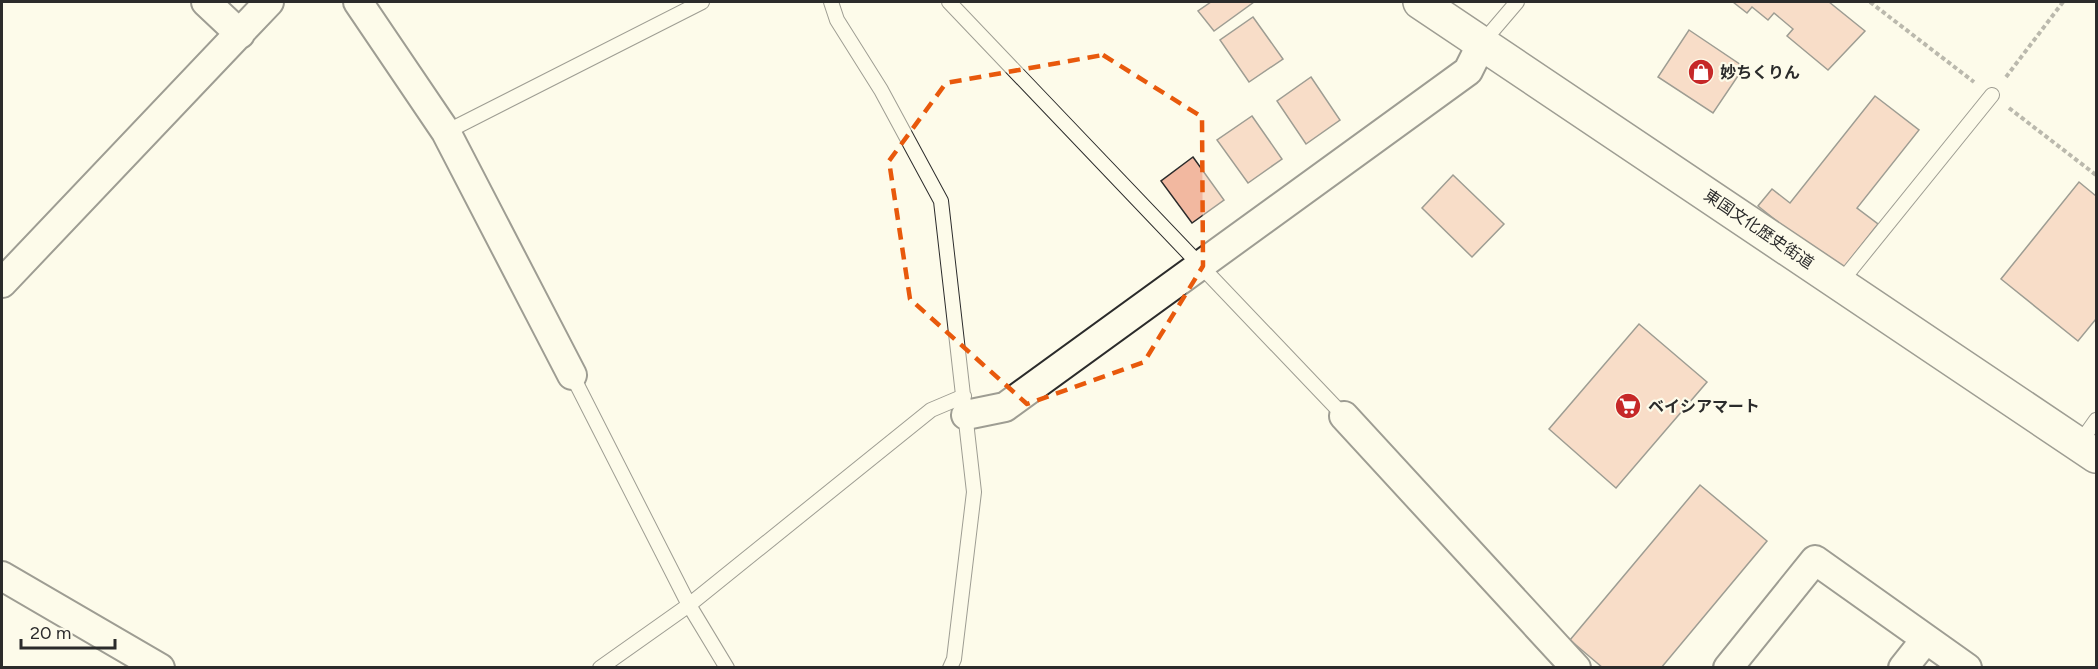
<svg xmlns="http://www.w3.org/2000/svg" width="2098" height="669" font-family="Figtree,'Noto Sans JP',sans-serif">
<rect width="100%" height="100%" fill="#fdfbea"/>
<path fill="#f2b8a0" stroke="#2b2b2b" stroke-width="1.5" d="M1211,2H1254L1214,31L1198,11Z
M1733,2H1829L1865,31L1828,70L1787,36L1793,29L1774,13L1768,20L1752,7L1747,13Z
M1253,17L1283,59L1249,82L1220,40Z
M1689,30L1744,67L1713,113L1658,77Z
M1311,77L1340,120L1306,144L1277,101Z
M1875,96L1919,130L1857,208L1878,224L1840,272L1758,206L1772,189L1790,203Z
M1252,116L1282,159L1248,183L1217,140Z
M1193,157L1224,200L1192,223L1161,181Z
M1453,175L1504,224L1472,257L1422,208Z
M2079,182L2096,196V319L2078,341L2001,279Z
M1639,324L1707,382L1616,488L1549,429Z
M1700,485L1767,541L1661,668H1603L1570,640Z"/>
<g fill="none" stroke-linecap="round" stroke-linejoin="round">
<g stroke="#2b2b2b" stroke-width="16">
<path id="service" d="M831,2L837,20L881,90L941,201L974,492L954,659L950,668
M949,2L1344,416
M1482,43L1517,2
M446,132L702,2
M1840,283L1992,95
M572,375L689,605L727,668
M2079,444L2096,420
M600,668L689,605L931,410L964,396"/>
</g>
<g stroke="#2b2b2b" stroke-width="32">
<path id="minor" d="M206,2L240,34
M358,2L446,132L572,375
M2,283L269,2
M966,415L1005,407L1468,71L1482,43
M1344,416L1576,668
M2,576L160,668
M1728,668L1815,560L1967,668
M1903,668L1926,639"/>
</g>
<g stroke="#2b2b2b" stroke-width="36">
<path id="trunk" d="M1420,2L2096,456"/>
</g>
<path stroke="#6a6964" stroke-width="4" stroke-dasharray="4.5 3" stroke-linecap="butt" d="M1870,2L1974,82
M2006,77L2063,2
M2009,108L2096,175"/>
<use href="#service" stroke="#fdfbea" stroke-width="14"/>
<use href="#minor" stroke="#fdfbea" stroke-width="28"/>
<use href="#trunk" stroke="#fdfbea" stroke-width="33"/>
</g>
<path d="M0 0H2098V669H0ZM1103,55L1202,117L1203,266L1144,362L1027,404L910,299L889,161L946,83Z" fill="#fdfbea" fill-opacity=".55" fill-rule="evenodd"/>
<path fill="none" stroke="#e8590c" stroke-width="4.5" stroke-dasharray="12 8" stroke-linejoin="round" d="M1103,55L1202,117L1203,266L1144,362L1027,404L910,299L889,161L946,83Z"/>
<defs>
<g id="shop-disc" transform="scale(1.35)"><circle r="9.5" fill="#c62828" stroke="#fdfbea"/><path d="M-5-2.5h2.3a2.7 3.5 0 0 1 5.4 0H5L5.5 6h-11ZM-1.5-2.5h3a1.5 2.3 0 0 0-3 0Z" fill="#fff"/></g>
<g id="supermarket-disc" transform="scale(1.35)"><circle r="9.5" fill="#c62828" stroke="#fdfbea"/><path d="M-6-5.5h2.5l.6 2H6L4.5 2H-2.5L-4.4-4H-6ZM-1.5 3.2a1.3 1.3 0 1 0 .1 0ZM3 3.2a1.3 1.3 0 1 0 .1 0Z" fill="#fff"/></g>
</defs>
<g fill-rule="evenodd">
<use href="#shop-disc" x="1701" y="72"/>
<use href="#supermarket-disc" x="1628" y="406"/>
</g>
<g text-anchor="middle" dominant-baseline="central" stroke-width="4.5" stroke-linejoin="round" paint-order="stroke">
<g font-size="16" font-weight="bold" fill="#2b2b2b" stroke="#fdfbea" text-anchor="start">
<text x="1720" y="72">妙ちくりん</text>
<text x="1648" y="406">ベイシアマート</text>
</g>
<g font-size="16" fill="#2b2b2b" stroke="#fdfbea">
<text transform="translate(1759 229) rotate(34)">東国文化歴史街道</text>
</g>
</g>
<rect width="2098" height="669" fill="none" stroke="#2b2b2b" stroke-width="6"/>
<path d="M21 639v9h94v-9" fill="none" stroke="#2b2b2b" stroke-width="3"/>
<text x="30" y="639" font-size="18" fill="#2b2b2b" stroke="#fdfbea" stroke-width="4.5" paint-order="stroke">20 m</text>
</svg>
